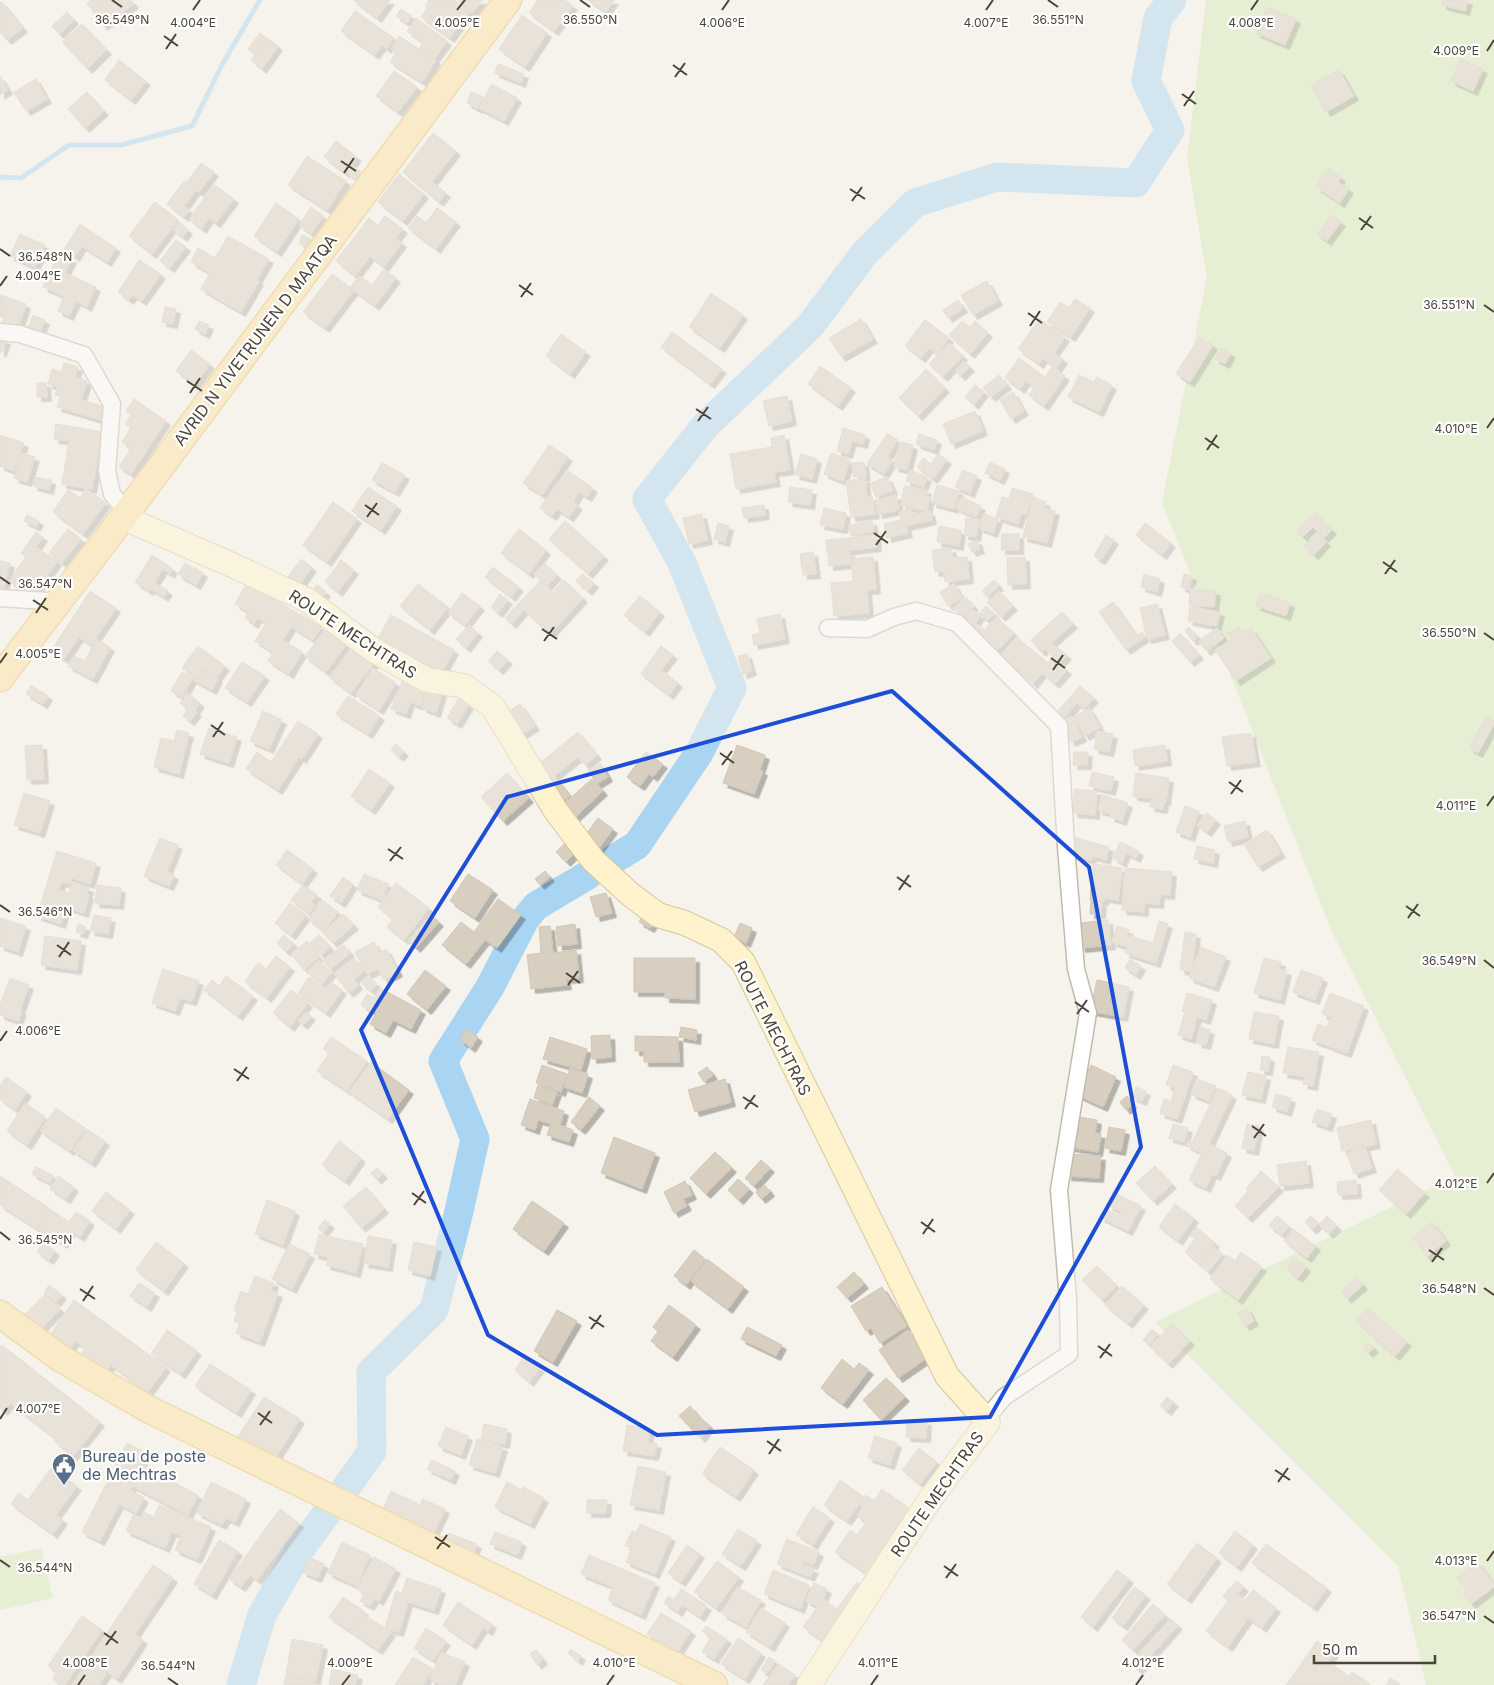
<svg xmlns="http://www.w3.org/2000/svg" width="1494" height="1685" font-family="Inter,sans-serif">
<defs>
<filter id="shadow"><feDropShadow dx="4.5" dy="4.5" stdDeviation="0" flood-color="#0004"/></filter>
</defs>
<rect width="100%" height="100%" fill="#f6f3ec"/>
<path fill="#d2eab5" d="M1206,0H1494V1685H1426L1398,1566L1155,1322L1455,1176L1332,932L1162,502L1207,278L1187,158Z
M41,1548L53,1598L0,1610V1557Z"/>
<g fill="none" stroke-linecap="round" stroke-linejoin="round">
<path stroke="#a9d4f2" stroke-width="5" d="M0,177L21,178L69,145H121L192,126L223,63L260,0"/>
<path stroke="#a9d4f2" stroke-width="29" d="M614,859L637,845L699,753L732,688L682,563L647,499L705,426L810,326L864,254L915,203L997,177L1136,183L1170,130L1146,81L1158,18L1172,0
M345,1489L372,1451L371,1372L434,1310L459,1211L475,1139L443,1061L490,987L525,919L536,906L588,875
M241,1685L262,1615L298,1552L327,1513"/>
</g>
<path fill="#d8cfc1" stroke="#d3c7b4" filter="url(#shadow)" d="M91,0H131L134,4L103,26L87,3Z
M353,0H390L377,18Z
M429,0H455L470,11L450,38L421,17L427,8L425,6Z
M460,0H482L473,12L459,1Z
M538,0H565L573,6L554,31L529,13Z
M588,0H614L606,12Z
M1443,0H1468L1465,11L1442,5Z
M2,2L23,28L7,40L0,32V3Z
M1267,7L1296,19L1285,45L1256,33Z
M401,9L412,16L407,23L396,16Z
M355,11L394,38L387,49L382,45L375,55L341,31Z
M67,12L74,20L59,34L52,26Z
M522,15L547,33L525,67L499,49Z
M416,18L447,41L434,59L419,48L423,43L407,31Z
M82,24L107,50L88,69L62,42Z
M260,33L266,38L254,54L248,49Z
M399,36L436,60L422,82L390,62L396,53L391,49Z
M267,38L278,46L262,69L251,60Z
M1461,59L1483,69L1473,91L1451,81Z
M119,60L146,81L131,100L105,80Z
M498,64L524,74L521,83L495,73Z
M1339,70L1354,96L1326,112L1311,85Z
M394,71L417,87L398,112L376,96Z
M0,76L8,90L0,95Z
M36,79L47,99L26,111L14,92Z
M492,84L517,98L504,121L479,108Z
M87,92L104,111L85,128L68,109Z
M471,92L483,97L478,109L467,103Z
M433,133L456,151L432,182L446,193L439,202L403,172Z
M336,141L357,157L345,173L324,157Z
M307,156L346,181L327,210L288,185Z
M201,163L214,172L199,192L187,182Z
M352,166L361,172L356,179L347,173Z
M1328,169L1341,177L1338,182L1349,189L1340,203L1316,187Z
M399,174L424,194L403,221L378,202Z
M184,181L196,190L184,206L190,210L184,217L167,204Z
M214,185L234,199L216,223L209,218L202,229L189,219Z
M155,202L178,220L152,254L129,236Z
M276,203L299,219L277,252L254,236Z
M311,207L323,216L311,234L299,225Z
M437,208L456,222L436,249L408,228L417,216L426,223Z
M1331,215L1341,222L1327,241L1317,234Z
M385,216L403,229L396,238L402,243L384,267L370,256L355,276L336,261L369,218L378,226Z
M179,222L188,230L183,237L173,230Z
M80,224L116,248L107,262L82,246L75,257L64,249Z
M20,234L45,245L35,267L10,256Z
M302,235L311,239L307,247L299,243Z
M228,236L269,259L257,280L259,281L241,312L201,289L210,273L191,262L198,248L215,258Z
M176,240L186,247L170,268L160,261Z
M59,253L72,259L65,273L96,287L87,307L76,301L69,316L58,311L64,296L43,287Z
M139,260L161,274L142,301L133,295L129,300L118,292Z
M384,269L396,278L375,306L350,288L359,276L372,285Z
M332,274L354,290L325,328L303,312Z
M987,281L998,301L973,315L961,295Z
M711,293L743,315L720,348L689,327Z
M0,295L26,304L18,329L2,324L4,317L0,316Z
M1075,299L1090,308L1071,337L1047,322L1060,302L1069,308Z
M958,300L963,308L948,318L943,310Z
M165,307L176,309L173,324L162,322Z
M33,315L45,320L40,333L28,328Z
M861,319L873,339L841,357L829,338Z
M1039,319L1065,337L1054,353L1063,359L1057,368L1043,358L1039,364L1018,349Z
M925,320L949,338L937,354L929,348L921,358L905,346Z
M199,321L209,325L205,334L195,329Z
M962,321L970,327L975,321L988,333L970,354L949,335Z
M672,332L722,369L710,384L661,347Z
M561,334L586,352L570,374L546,356Z
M1199,337L1213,345L1190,382L1176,374Z
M0,339L6,340L2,352H0Z
M949,343L963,356L943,377L929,364Z
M1221,348L1231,353L1225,364L1215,359Z
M191,350L210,364L195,384L176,371Z
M1019,358L1045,377L1052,367L1065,376L1044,406L1029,395L1034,387L1026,381L1020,389L1005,378Z
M964,361L970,367L961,376L955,371Z
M64,363L78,367L75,377L87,381L81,400L105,407L101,420L57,407L60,396L55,395L58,387L48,384L52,369L62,372Z
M820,366L851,388L838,406L808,384Z
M926,369L945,388L918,416L899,398Z
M999,375L1007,385L991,397L983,388Z
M1079,375L1094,382L1096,377L1112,385L1099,412L1068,397Z
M37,383H46L47,397H37Z
M975,385L984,392L974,405L965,397Z
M1013,392L1024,411L1011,419L1000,400Z
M787,396L792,421L769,426L763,401Z
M134,399L166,421L131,474L119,467L131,448L122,442L131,428L125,424L131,415L126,411Z
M975,411L983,431L951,444L943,424Z
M56,424L102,432L92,489L62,484L69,441L54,439Z
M843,428L865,435L863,444L852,441L848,454L837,451Z
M887,434L898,440L887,457L893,460L884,474L867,464Z
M919,434L937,440L934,450L916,444Z
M0,435L24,443L14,471L0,466Z
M784,435L790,470L774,472L776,482L736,489L730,454L772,447L771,438Z
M900,442L913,445L907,470L894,467Z
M549,445L568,457L542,495L523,483Z
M22,453L35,457L27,482L14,478Z
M831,453L850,460L843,481L824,474Z
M801,454L817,459L812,479L795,475Z
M938,454L947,460L933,479L917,467L923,458L931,464Z
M864,462L866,476L854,477L852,463Z
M990,462L1005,469L1000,480L985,473Z
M382,463L405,475L395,492L372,480Z
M910,470L927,477L923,487L906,481Z
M963,470L977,476L970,493L955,487Z
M568,471L593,488L587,497L579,492L573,502L578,505L569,517L557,509L552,516L540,508L558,482L560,483Z
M35,477L51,480L49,490L33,486Z
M887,477L893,490L876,497L870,483Z
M865,478L867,497L872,496L875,514L851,517L846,481Z
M937,485L959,491L954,509L932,503Z
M904,486L927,490L925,496L930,497L927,511L901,506Z
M368,487L397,506L381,530L352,511Z
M790,487L812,490L810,505L788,502Z
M1012,488L1033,494L1026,515L1021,514L1018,524L996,517L1002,497L1009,499Z
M86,489L106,503L83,534L53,512L68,490L80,498Z
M896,495L899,510L878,514L875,500Z
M961,497L981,506L976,517L956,508Z
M1033,498L1046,502L1044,508L1055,511L1047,543L1023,537Z
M333,502L357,519L327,562L303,545Z
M764,505L765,515L744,518L742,508Z
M824,508L846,513L843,529L820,525Z
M911,509L912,515L930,511L932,520L906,526L908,533L887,538L884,524L901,520L899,512Z
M1315,513L1332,530L1324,538L1313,527L1303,537L1297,531Z
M702,514L708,540L689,544L683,518Z
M984,514L998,519L993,533L979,528Z
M27,515L39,521L36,527L24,521Z
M966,518L979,519L976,537L964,535Z
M565,521L604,556L588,574L549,539Z
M872,521L874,531L851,536L849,525Z
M718,523L729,526L725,542L714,539Z
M1145,523L1171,543L1162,555L1136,535Z
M939,526L961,530L959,546L937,542Z
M68,529L81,539L62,563L49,553Z
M519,529L546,550L529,574L501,553Z
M36,532L43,537L36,547L57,561L32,597L9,581L26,557L21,553Z
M1316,532L1326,542L1314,555L1304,546Z
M1002,534H1019V550H1001Z
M876,535L877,547L827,553L826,540Z
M1106,535L1114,540L1101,560L1094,556Z
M977,540L980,549L972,552L968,544Z
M951,548L953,558L967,557L969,579L945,582L944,571L935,572L932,550Z
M813,552L816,574L803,575L800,554Z
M850,552L851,564L829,566L828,554Z
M152,555L173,569L170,574L163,569L149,591L135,582Z
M873,557L876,589L867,590L869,613L834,616L831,583L853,581L851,559Z
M1025,557L1026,584L1008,585L1007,558Z
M301,559L312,567L299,586L288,577Z
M341,560L354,570L338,592L325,582Z
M0,561L10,563L2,595H0Z
M185,563L192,567L185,579L178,574Z
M544,563L557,575L547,586L534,574Z
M194,567L203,573L196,585L186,579Z
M493,567L519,587L511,597L485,577Z
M582,574L594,583L588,591L576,581Z
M1144,574L1160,579L1157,592L1141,587Z
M1184,574L1192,576L1188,590L1181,587Z
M564,580L583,598L550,634L524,610L512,624L505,618L540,581L553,592Z
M994,580L999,586L987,597L982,591Z
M155,583L168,591L164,597L151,589Z
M247,583L299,614L283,640L302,652L289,674L268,661L273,652L255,641L266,623L235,604Z
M418,584L448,607L430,630L400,606Z
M954,584L962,598L948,606L940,592Z
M317,585L326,592L320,600L311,593Z
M1190,589L1216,591L1214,607L1189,605Z
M90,591L116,608L91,645L79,637L64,659L51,651Z
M999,591L1013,606L1001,617L987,602Z
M462,593L480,606L465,625L448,613Z
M1261,593L1290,603L1286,616L1256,606Z
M500,594L508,600L498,613L491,607Z
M640,596L660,612L645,632L624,615Z
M966,597L974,606L962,618L953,608Z
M1113,602L1136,636L1142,632L1145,637L1126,650L1099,612Z
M1157,604L1165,635L1147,639L1140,608Z
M986,606L995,614L988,621L979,614Z
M1190,607L1220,612L1217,626L1188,621Z
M971,609L980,615L975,623L984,629L981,634L963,622Z
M1062,612L1073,624L1041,652L1031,640Z
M248,613L257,618L254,624L245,618Z
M300,614L321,627L313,640L292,627Z
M780,614L785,639L754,645L752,635L760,633L757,619Z
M391,615L454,650L439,677L376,642Z
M996,617L1014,633L997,651L980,635Z
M469,625L478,633L466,648L456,639Z
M1238,626L1243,633L1251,628L1271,658L1236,681L1215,650L1232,639L1227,634Z
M1189,627L1198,637L1193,641L1185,631Z
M1217,628L1224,638L1206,651L1199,641Z
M325,629L346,645L326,672L305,657Z
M1180,633L1199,655L1190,662L1172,641Z
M1016,637L1048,663L1052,658L1067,670L1055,684L1042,673L1033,684L1001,655Z
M96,639L110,647L93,679L68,666L74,656L85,661Z
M1051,643L1067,655L1061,662L1046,650Z
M198,646L225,666L217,677L204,668L196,678L182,668Z
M661,646L673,655L661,670L678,683L669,695L641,674Z
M352,647L374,663L351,693L329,677Z
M497,651L508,660L499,670L488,661Z
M747,654L752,671L743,674L738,656Z
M242,662L265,676L247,702L225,688Z
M373,668L396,683L379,710L356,695Z
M203,670L218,678L212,690L192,679L182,697L171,691L182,672L197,680Z
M403,679L426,688L420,706L410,702L406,714L391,709Z
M31,685L48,696L43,704L26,694Z
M1080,686L1094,698L1084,709L1077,703L1064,718L1057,712Z
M428,688L442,692L436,713L422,708Z
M187,693L200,703L195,710L197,712L190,721L183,716L188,709L180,703Z
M348,696L380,716L368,734L336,714Z
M459,698L469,705L457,724L447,718Z
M520,704L535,726L519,736L504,714Z
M1089,708L1100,727L1085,736L1074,717Z
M263,711L282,720L269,749L250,741Z
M1072,716L1082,737L1071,742L1061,721Z
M1486,717L1494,721V724L1478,753L1469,748Z
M298,721L318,734L302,759L299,757L278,790L246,769L257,752L271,762Z
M209,728L237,737L229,763L200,754Z
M177,730L189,733L179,774L154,767L161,738L174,741Z
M1097,731L1113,734L1109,752L1094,749Z
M578,732L597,755L585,765L578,757L554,776L570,796L562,802L534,768Z
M1251,733L1256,762L1227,766L1222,737Z
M396,744L404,752L399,757L391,750Z
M42,745L44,779L27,780L25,746Z
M737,745L765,755L760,770L763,771L754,794L723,783Z
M1165,745L1167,761L1135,766L1133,750Z
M646,752L663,764L653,777L649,774L640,786L627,777Z
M1074,752H1088L1087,765H1073Z
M600,763L608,777L597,784L588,770Z
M369,769L390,783L371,810L351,796Z
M1092,772L1114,777L1111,791L1089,786Z
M507,773L529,798L503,821L481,797Z
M1136,773L1169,778L1166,801L1133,796Z
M592,779L603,791L572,820L560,807Z
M1075,789L1097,791L1095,815L1073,813Z
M24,793L50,801L40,833L14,825Z
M1102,795L1128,803L1122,821L1110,817L1111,814L1098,810Z
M1151,799L1164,801L1163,809L1150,807Z
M1185,806L1199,811L1190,837L1176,832Z
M1206,813L1216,820L1207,832L1197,825Z
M598,818L613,829L597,851L582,840Z
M1245,821L1248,837L1228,842L1224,826Z
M1267,830L1281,853L1258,867L1244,844Z
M1074,837L1109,847L1106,860L1092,856L1091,860L1069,854Z
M160,838L178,845L167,872L174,875L169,886L144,876Z
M1120,842L1139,851L1136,858L1126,853L1122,863L1113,858Z
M564,844L574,854L566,862L556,852Z
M1197,846L1215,850L1213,863L1194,859Z
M287,850L313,869L302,884L276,865Z
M57,851L96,863L90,884L72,878L70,884L61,882L59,890L69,893L72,882L89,888L87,894L89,895L84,913L66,907L61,924L37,916Z
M1093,864L1122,868L1118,900L1104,898V901L1090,900Z
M1125,868L1172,872L1170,895L1160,894L1159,904L1144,903V912L1122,910Z
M545,871L550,877L540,885L535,879Z
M364,874L388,884L382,900L357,890Z
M468,874L493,890L475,918L450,901Z
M343,877L353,884L341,903L330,896Z
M396,883L429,908L404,940L387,927L393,919L378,907Z
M97,885L121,888L119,905L95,903Z
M303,885L317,895L311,902L315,905L309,914L291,900Z
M606,893L612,913L596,917L590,897Z
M498,899L521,915L497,948L474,932Z
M322,900L338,912L324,931L308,919Z
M1091,901L1102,902L1101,914H1090Z
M290,903L306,915L291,935L275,923Z
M647,909L658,915L650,928L639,922Z
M343,914L354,925L333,943L323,933Z
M94,915L111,918L108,934L90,931Z
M431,915L439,922L416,948L408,941Z
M0,918L26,926L18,952L0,946Z
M1108,920L1111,945L1081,948L1079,923Z
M1159,921L1168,924L1156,963L1125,953L1127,947L1112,942L1117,926L1129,930L1127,935L1153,943Z
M461,922L485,940L466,964L442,945Z
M740,923L752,928L746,943L734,938Z
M78,924L86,927L83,934L76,932Z
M575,924L577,944L558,946L556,927Z
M550,926L553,953L576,950L579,978L566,979L567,985L531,989L527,955L541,953L539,927Z
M1185,932L1196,934L1192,971L1180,970Z
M284,935L294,944L286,952L277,943Z
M319,935L330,947L321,955L310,943Z
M45,936L81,941L77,970L41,965Z
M307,941L319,957L304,970L291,954Z
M374,942L380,953L386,949L398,972L384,980L378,969L367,974L355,952Z
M344,945L350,953L330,969L323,960Z
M1201,947L1226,957L1214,987L1189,978Z
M276,956L290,967L267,998L245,982L258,963L266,969Z
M354,958L364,971L354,979L358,985L349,993L334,974Z
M634,958H695V999L665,998V992H634Z
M1264,958L1281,962L1279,969L1287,971L1280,1000L1254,993Z
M1130,959L1141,966L1136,975L1125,968Z
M318,960L332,972L322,984L307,972Z
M163,969L199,981L192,1001L180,998L175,1011L152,1003Z
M425,970L446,986L427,1010L407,994Z
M1301,970L1323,978L1315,1000L1293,992Z
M226,976L253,996L238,1016L204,990L212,980L219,986Z
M367,976L377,984L371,991L361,983Z
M309,977L326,989L331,982L342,990L326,1013L298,993Z
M10,978L29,985L20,1010L22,1011L18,1021L0,1015V1005Z
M1097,980L1129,987L1123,1017L1090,1011Z
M380,988L421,1010L411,1029L393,1020L386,1033L370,1024L376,1013L361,1005L367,994L374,998Z
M291,990L308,1003L290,1027L273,1013Z
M1187,993L1212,1000L1206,1020L1197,1017L1191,1039L1178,1035L1185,1012L1182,1011Z
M1330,993L1364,1006L1347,1053L1312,1040L1318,1024L1327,1027L1331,1017L1322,1014Z
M306,1012L311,1016L303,1025L298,1021Z
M1254,1012L1279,1016L1274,1044L1249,1039Z
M681,1027L697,1030L696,1040L679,1037Z
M1200,1027L1210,1030L1206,1045L1197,1043Z
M466,1029L478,1037L471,1048L460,1040Z
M610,1035L611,1057L592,1059L591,1036Z
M635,1036L678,1037L679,1062H644V1051H635Z
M331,1037L367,1061L347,1091L317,1071L329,1053L323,1049Z
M550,1037L587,1049L581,1070L543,1059Z
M1288,1047L1319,1052L1313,1086L1303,1084L1305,1077L1283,1073Z
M1262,1056L1270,1057L1268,1071L1260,1070Z
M371,1062L409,1090L388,1119L349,1092Z
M542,1065L567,1074L561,1092L536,1083Z
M1091,1065L1116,1077L1103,1107L1077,1095Z
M1173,1065L1193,1072L1177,1119L1160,1113L1164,1099L1171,1102L1175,1088L1166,1085Z
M707,1067L713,1075L704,1082L698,1073Z
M570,1068L588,1074L582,1093L564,1087Z
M1248,1072L1266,1076L1261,1099L1242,1095Z
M6,1077L27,1092L15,1110L0,1099V1086Z
M725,1079L731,1102L695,1112L688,1090Z
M1197,1079L1216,1086L1209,1101L1191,1094Z
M538,1085L557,1092L552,1105L534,1098Z
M1136,1087L1146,1091L1142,1101L1132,1097Z
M1218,1088L1232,1095L1209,1144L1227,1153L1216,1176L1212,1174L1206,1188L1189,1180L1202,1153L1186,1145L1188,1141L1192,1143Z
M1276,1094L1291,1098L1287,1112L1272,1107Z
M1127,1096L1133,1104L1126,1110L1120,1102Z
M589,1097L600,1106L581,1130L571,1122Z
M530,1099L564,1111L560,1125L573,1130L569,1142L547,1135L551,1124L538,1120L535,1130L521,1125Z
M25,1103L45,1117L27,1145L7,1131Z
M56,1108L85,1128L70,1151L40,1131Z
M1317,1109L1332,1114L1328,1127L1312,1122Z
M1074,1116L1097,1120L1095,1133L1101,1134L1098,1152L1069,1147Z
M1371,1120L1376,1144L1342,1151L1337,1128Z
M1173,1124L1188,1128L1184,1142L1169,1138Z
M1247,1124L1259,1126L1254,1151L1242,1148Z
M1109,1127L1125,1130L1121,1151L1105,1148Z
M87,1129L105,1141L91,1163L73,1151Z
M614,1137L655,1153L642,1189L601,1173Z
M339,1141L361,1158L345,1181L322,1165Z
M1365,1147L1372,1168L1354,1174L1347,1153Z
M715,1152L732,1168L706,1194L690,1178Z
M1069,1154L1101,1156L1099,1178L1067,1176Z
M761,1160L770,1168L754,1186L745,1178Z
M1306,1161L1309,1183L1280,1186L1277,1165Z
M1155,1166L1172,1184L1153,1201L1136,1183Z
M36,1167L54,1176L50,1183L32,1174Z
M377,1168L383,1174L377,1180L371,1173Z
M1397,1169L1425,1193L1406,1214L1379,1190Z
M1261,1171L1279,1187L1248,1218L1235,1206L1248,1191L1246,1189Z
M0,1176L49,1208L36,1228L0,1205Z
M58,1176L74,1187L66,1199L50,1189Z
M738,1179L749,1189L739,1200L728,1190Z
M1356,1180L1357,1194L1338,1195L1337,1182Z
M685,1181L692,1195L683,1199L687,1206L674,1213L664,1192Z
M765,1185L770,1192L761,1199L756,1192Z
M366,1187L384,1209L361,1228L343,1206Z
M106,1192L130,1210L116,1229L92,1211Z
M1115,1193L1141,1206L1128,1231L1100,1217L1105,1209L1119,1216L1121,1212L1108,1206Z
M267,1200L295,1211L283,1245L255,1234Z
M532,1201L564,1223L544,1251L513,1229Z
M1175,1204L1194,1218L1178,1241L1159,1227Z
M50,1209L69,1222L76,1212L90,1221L80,1237L71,1231L63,1244L37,1228Z
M1277,1216L1289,1226L1282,1235L1269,1226Z
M1311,1216L1319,1223L1312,1230L1305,1222Z
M1327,1216L1337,1226L1329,1234L1319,1225Z
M325,1220L330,1224L323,1233L318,1228Z
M1432,1222L1446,1241L1427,1257L1412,1237Z
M1196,1227L1215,1243L1199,1264L1185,1252L1195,1239L1190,1235Z
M1293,1229L1316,1246L1307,1258L1284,1241Z
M319,1234L363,1244L356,1273L326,1265L328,1257L314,1254Z
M368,1236L392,1240L388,1267L364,1263Z
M156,1242L184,1263L164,1291L136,1270Z
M414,1242L437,1247L430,1276L408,1270Z
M43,1243L55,1251L49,1260L37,1252Z
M289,1244L310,1254L292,1289L272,1279Z
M1214,1247L1223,1254L1208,1272L1200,1265Z
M694,1250L705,1259L686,1285L674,1276Z
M1241,1252L1262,1267L1238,1300L1210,1279L1227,1255L1235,1261Z
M1294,1258L1306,1267L1298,1278L1287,1269Z
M707,1259L744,1287L728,1309L691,1281Z
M1097,1266L1117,1286L1102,1300L1082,1280Z
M854,1272L864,1284L847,1298L837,1287Z
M255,1276L274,1283L271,1291L278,1293L260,1342L236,1333L240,1324L234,1321L237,1312L234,1310L241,1291L248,1294Z
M1357,1278L1363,1285L1347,1299L1341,1291Z
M139,1283L155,1293L147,1307L130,1296Z
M49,1285L62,1295L56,1302L44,1293Z
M1122,1286L1144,1305L1128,1324L1105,1305Z
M882,1287L907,1326L880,1343L871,1328L866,1331L851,1306Z
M45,1294L60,1309L34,1336L18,1321Z
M74,1300L166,1367L148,1392L111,1365L104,1374L80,1356L85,1348L75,1341L69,1349L50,1335Z
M669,1305L696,1325L673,1357L651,1341L658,1331L653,1327Z
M1247,1308L1254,1321L1245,1326L1238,1313Z
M1368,1308L1407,1342L1395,1356L1356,1321Z
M557,1310L577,1321L553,1362L534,1351Z
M1172,1324L1190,1341L1168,1364L1150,1347Z
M747,1327L782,1345L776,1356L741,1339Z
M1152,1329L1158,1334L1149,1345L1143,1340Z
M167,1330L197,1351L181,1374L151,1354Z
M908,1330L927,1358L898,1378L879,1350Z
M1368,1342L1374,1348L1368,1353L1363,1347Z
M2,1345L100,1422L73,1456L54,1441L56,1439L10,1403L3,1411L0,1408V1347Z
M524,1357L540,1368L529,1382L515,1370Z
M842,1359L854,1369L859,1363L869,1370L843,1404L821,1388Z
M210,1364L251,1390L237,1413L195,1386Z
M886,1378L905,1397L881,1420L863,1400Z
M264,1397L300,1419L272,1463L236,1440Z
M1167,1397L1174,1402L1167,1411L1160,1406Z
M690,1406L700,1418L690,1427L679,1416Z
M701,1418L710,1426L701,1438L691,1429Z
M907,1420L927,1421L926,1438L906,1437Z
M484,1424L507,1429L505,1444L481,1440Z
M627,1425L650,1429L648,1442L657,1444L654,1456L623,1451Z
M446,1427L468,1436L461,1455L438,1446Z
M875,1436L897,1443L890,1465L868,1458Z
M477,1439L503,1447L495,1473L469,1465Z
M127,1443L147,1453L141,1465L198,1495L188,1515L132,1486L130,1490L144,1498L136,1513L119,1504L100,1541L82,1532Z
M720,1447L754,1470L736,1497L702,1474Z
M919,1448L937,1462L920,1484L902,1470Z
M432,1460L455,1471L451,1480L427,1469Z
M638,1466L666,1472L659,1510L630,1505Z
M51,1468L77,1486L56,1515L63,1520L53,1534L11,1504L19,1493L28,1500Z
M840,1480L864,1497L847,1521L824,1505Z
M211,1482L246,1499L235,1522L226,1518L222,1525L197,1513Z
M507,1482L522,1490L523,1487L544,1498L530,1524L495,1507Z
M882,1489L912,1510L869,1575L835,1552L850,1530L857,1535L866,1523L857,1516L863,1507L860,1505L866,1495L874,1501Z
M391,1491L420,1505L423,1499L445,1509L432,1537L381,1513Z
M587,1500H607L606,1513H587Z
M159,1505L211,1527L197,1559L175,1550L181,1536L172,1532L165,1548L126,1531L133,1515L141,1519L143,1512L154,1517Z
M813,1507L830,1518L813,1545L796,1534Z
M280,1509L299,1523L257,1580L250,1575L241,1587L229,1579Z
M640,1524L671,1537L655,1574L626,1562L632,1548L625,1546L632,1531L636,1533Z
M738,1529L757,1541L741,1566L722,1554Z
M1235,1531L1253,1545L1237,1567L1219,1553Z
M495,1532L522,1542L517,1555L490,1544Z
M448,1533L477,1544L470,1562L441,1551Z
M787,1539L819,1552L813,1565L803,1561L802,1564L814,1569L810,1577L777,1564Z
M219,1540L238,1551L212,1595L194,1584Z
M342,1542L370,1555L357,1586L328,1573Z
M1197,1543L1217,1558L1187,1599L1167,1584Z
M1266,1544L1327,1588L1313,1607L1252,1563Z
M687,1545L700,1554L681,1582L668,1573Z
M589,1555L655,1583L641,1615L608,1600L613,1587L581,1574Z
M309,1557L324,1564L317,1578L302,1572Z
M374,1557L396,1569L379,1601L357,1589Z
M717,1561L739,1577L716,1608L694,1592Z
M1477,1562L1494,1584V1587L1471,1604L1463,1594L1467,1591L1457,1577Z
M153,1565L173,1578L135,1634L143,1640L117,1679L107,1672L99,1685H72Z
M773,1570L809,1585L800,1609L764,1594Z
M1117,1570L1129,1579L1093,1627L1081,1617Z
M407,1578L441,1589L434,1610L408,1602L399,1632L385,1628L396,1591L402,1593Z
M1236,1581L1244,1587L1238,1594L1231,1588Z
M857,1582L866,1589L846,1617L836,1610Z
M814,1583L827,1589L819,1607L806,1601Z
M737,1587L761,1600L746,1627L722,1614Z
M1134,1587L1146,1595L1123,1626L1112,1618Z
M1229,1588L1245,1600L1253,1590L1276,1608L1262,1628L1248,1618L1228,1647L1206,1631L1228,1601L1223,1597Z
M681,1589L707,1606L700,1617L682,1605L678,1612L664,1603L668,1596L674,1600Z
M364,1594L374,1599L370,1606L360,1601Z
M343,1597L364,1611L350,1631L329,1617Z
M823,1599L846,1616L826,1643L803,1627Z
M458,1602L492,1624L488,1631L483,1628L472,1645L443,1625Z
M1153,1604L1165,1615L1133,1650L1122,1640Z
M761,1608L785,1623L770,1647L746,1632Z
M661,1613L691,1631L677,1653L647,1634Z
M363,1614L391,1632L378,1650L351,1632Z
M82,1616L102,1630L65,1685H61L53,1679L57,1673L48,1666Z
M1171,1619L1178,1625L1138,1670L1131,1663Z
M706,1626L727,1639L714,1659L702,1652L711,1637L702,1631Z
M426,1628L446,1641L433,1660L414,1648Z
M738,1638L761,1653L745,1679L721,1664Z
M292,1639L323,1645L316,1680L286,1675Z
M1317,1641L1334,1653L1328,1661L1349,1676L1343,1685H1286Z
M571,1649L581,1656L578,1661L568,1653Z
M536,1650L543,1660L537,1665L530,1654Z
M441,1652L465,1662L455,1685H442L430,1680Z
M413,1657L433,1669L423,1685H395Z
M769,1657L775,1661L767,1674L761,1670Z
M779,1664L795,1675L788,1685H763Z
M332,1669L358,1675L355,1685H329Z
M1352,1672L1369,1683L1368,1685H1344Z
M286,1676L315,1682L314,1685H284Z
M1390,1678L1399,1683L1398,1685H1386Z"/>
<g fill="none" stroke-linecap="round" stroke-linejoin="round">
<g stroke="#c2bbae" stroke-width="19">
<path id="street" d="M0,332L20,334L84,355L112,404L107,471L112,494L127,512
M0,598L46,601L57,604
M828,628L867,629L894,617L916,611L957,623L1059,726L1066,847L1076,969L1088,1013L1059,1190L1068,1299L1069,1354L1004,1397L986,1419"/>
</g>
<g stroke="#d6c79b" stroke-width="26">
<path id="secondary" d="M122,517L232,565L307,600L372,649L427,680L464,686L493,707L556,811L593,860L631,895L658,915L685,923L721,940L743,962L947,1376L988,1422L931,1498L809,1685"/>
</g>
<g stroke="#e6c16a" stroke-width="29">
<path id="primary" d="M0,678L127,512L508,0
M0,1314L60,1358L148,1409L714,1685"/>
</g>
<use href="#street" stroke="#fff" stroke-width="16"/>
<use href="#secondary" stroke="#fff3cd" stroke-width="24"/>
<use href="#primary" stroke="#ffe39c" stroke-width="26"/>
</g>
<path d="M0 0H1494V1685H0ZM892,691L1089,867L1141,1147L990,1417L657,1435L488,1335L361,1030L507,797Z" fill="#f6f3ec" fill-opacity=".55" fill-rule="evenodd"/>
<path fill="none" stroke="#1d4ed8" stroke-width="4" stroke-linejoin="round" d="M892,691L1089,867L1141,1147L990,1417L657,1435L488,1335L361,1030L507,797Z"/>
<path fill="none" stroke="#4b4439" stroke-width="2" d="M112,0L122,7M580,0L590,7M1048,0L1058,7M193,10L200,0M457,10L465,0M722,10L729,0M986,10L993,0M1251,10L1258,0M164,36L178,46M166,49L176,34M1487,51L1494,40M673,65L687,75M675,77L685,63M1182,94L1196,104M1184,106L1194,91M341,161L356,171M344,173L354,158M850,189L865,199M852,201L862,187M1359,218L1373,228M1361,230L1371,216M0,249L10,256M519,285L533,295M0,286L7,276M521,297L531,283M1484,305L1494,312M1028,313L1042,323M1030,326L1040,311M187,381L202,391M190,393L200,378M696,409L711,419M698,421L708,407M1487,428L1494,418M1205,438L1219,448M1207,450L1217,435M365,505L379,515M367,517L377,503M874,533L888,543M876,545L886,531M1383,562L1397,572M1385,574L1395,560M0,577L10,584M33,600L48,610M36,613L46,598M542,629L557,639M1484,633L1494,640M544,641L554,627M1051,658L1065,668M0,663L7,653M1053,670L1063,655M211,725L225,735M213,737L223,722M720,753L734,763M722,765L732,751M1229,782L1243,792M1231,794L1241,780M1487,806L1494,796M388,849L403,859M390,861L401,847M897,877L911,887M899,890L909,875M0,905L10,912M1406,906L1420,916M1408,918L1418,904M57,945L71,955M59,957L69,942M1484,960L1494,968M566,973L580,983M568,985L578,971M1075,1002L1089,1012M1077,1014L1087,1000M0,1041L7,1031M234,1069L249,1079M237,1081L247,1067M743,1097L758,1107M745,1109L755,1095M1252,1126L1266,1136M1254,1138L1264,1124M1487,1183L1494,1173M412,1193L426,1203M414,1205L424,1191M921,1222L935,1232M0,1232L10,1240M923,1234L933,1219M1429,1250L1444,1260M1432,1262L1442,1248M1484,1288L1494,1295M80,1289L95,1299M83,1301L93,1286M589,1317L604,1327M591,1329L601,1315M1098,1346L1112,1356M1100,1358L1110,1344M258,1413L272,1423M0,1419L7,1408M260,1425L270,1411M767,1441L781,1451M769,1454L779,1439M1275,1470L1290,1480M1278,1482L1288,1468M435,1537L450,1547M437,1549L447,1535M0,1560L10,1567M1487,1561L1494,1551M944,1566L958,1576M946,1578L956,1564M1484,1616L1494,1623M104,1633L118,1643M106,1645L116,1631M168,1678L178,1685M78,1685L85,1675M342,1685L350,1675M607,1685L614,1675M871,1685L878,1675M1136,1685L1143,1675"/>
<defs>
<g id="civic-pin" transform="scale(1.25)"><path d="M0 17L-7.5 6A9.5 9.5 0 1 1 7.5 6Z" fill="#5c6f8a" stroke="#fff"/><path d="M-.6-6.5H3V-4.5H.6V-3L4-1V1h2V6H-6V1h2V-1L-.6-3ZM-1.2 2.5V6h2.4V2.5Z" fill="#fff"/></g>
</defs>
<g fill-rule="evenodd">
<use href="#civic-pin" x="64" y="1465"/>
</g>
<g text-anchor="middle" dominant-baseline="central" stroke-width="4.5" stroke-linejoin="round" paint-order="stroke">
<g font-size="16" fill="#4b4439" stroke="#fff">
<text transform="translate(255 340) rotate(-53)">AVRID N YIVETṚUNEN D MAATQA</text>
<text transform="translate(353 634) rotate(33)">ROUTE MECHTRAS</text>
<text transform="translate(773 1028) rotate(63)">ROUTE MECHTRAS</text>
<text transform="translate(937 1494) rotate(-55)">ROUTE MECHTRAS</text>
</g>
<g font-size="16" fill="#4e5e75" stroke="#fff" text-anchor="start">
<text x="82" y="1456">Bureau de poste<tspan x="82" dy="18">de Mechtras</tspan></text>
</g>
</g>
<g font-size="12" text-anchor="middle" fill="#4b4439" stroke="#fff" stroke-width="4.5" stroke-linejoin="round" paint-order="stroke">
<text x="590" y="24">36.550°N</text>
<text x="122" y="24">36.549°N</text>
<text x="1058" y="24">36.551°N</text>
<text x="193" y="27">4.004°E</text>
<text x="457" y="27">4.005°E</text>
<text x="722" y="27">4.006°E</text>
<text x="986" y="27">4.007°E</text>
<text x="1251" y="27">4.008°E</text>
<text x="1456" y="55">4.009°E</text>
<text x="45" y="261">36.548°N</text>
<text x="38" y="280">4.004°E</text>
<text x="1449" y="309">36.551°N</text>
<text x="1456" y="433">4.010°E</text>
<text x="45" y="588">36.547°N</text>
<text x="1449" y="637">36.550°N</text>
<text x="38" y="658">4.005°E</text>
<text x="1456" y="810">4.011°E</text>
<text x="45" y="916">36.546°N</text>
<text x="1449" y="965">36.549°N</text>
<text x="38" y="1035">4.006°E</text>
<text x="1456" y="1188">4.012°E</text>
<text x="45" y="1244">36.545°N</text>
<text x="1449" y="1293">36.548°N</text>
<text x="38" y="1413">4.007°E</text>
<text x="1456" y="1565">4.013°E</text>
<text x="45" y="1572">36.544°N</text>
<text x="1449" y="1620">36.547°N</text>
<text x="85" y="1667">4.008°E</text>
<text x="350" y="1667">4.009°E</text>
<text x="614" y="1667">4.010°E</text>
<text x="878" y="1667">4.011°E</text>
<text x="1143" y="1667">4.012°E</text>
<text x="168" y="1670">36.544°N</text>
</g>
<path d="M1314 1655v8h121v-8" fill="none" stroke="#4b4439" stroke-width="2.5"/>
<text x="1322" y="1655" font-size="15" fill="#4b4439" stroke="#ffffff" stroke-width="4" paint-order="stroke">50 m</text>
</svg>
